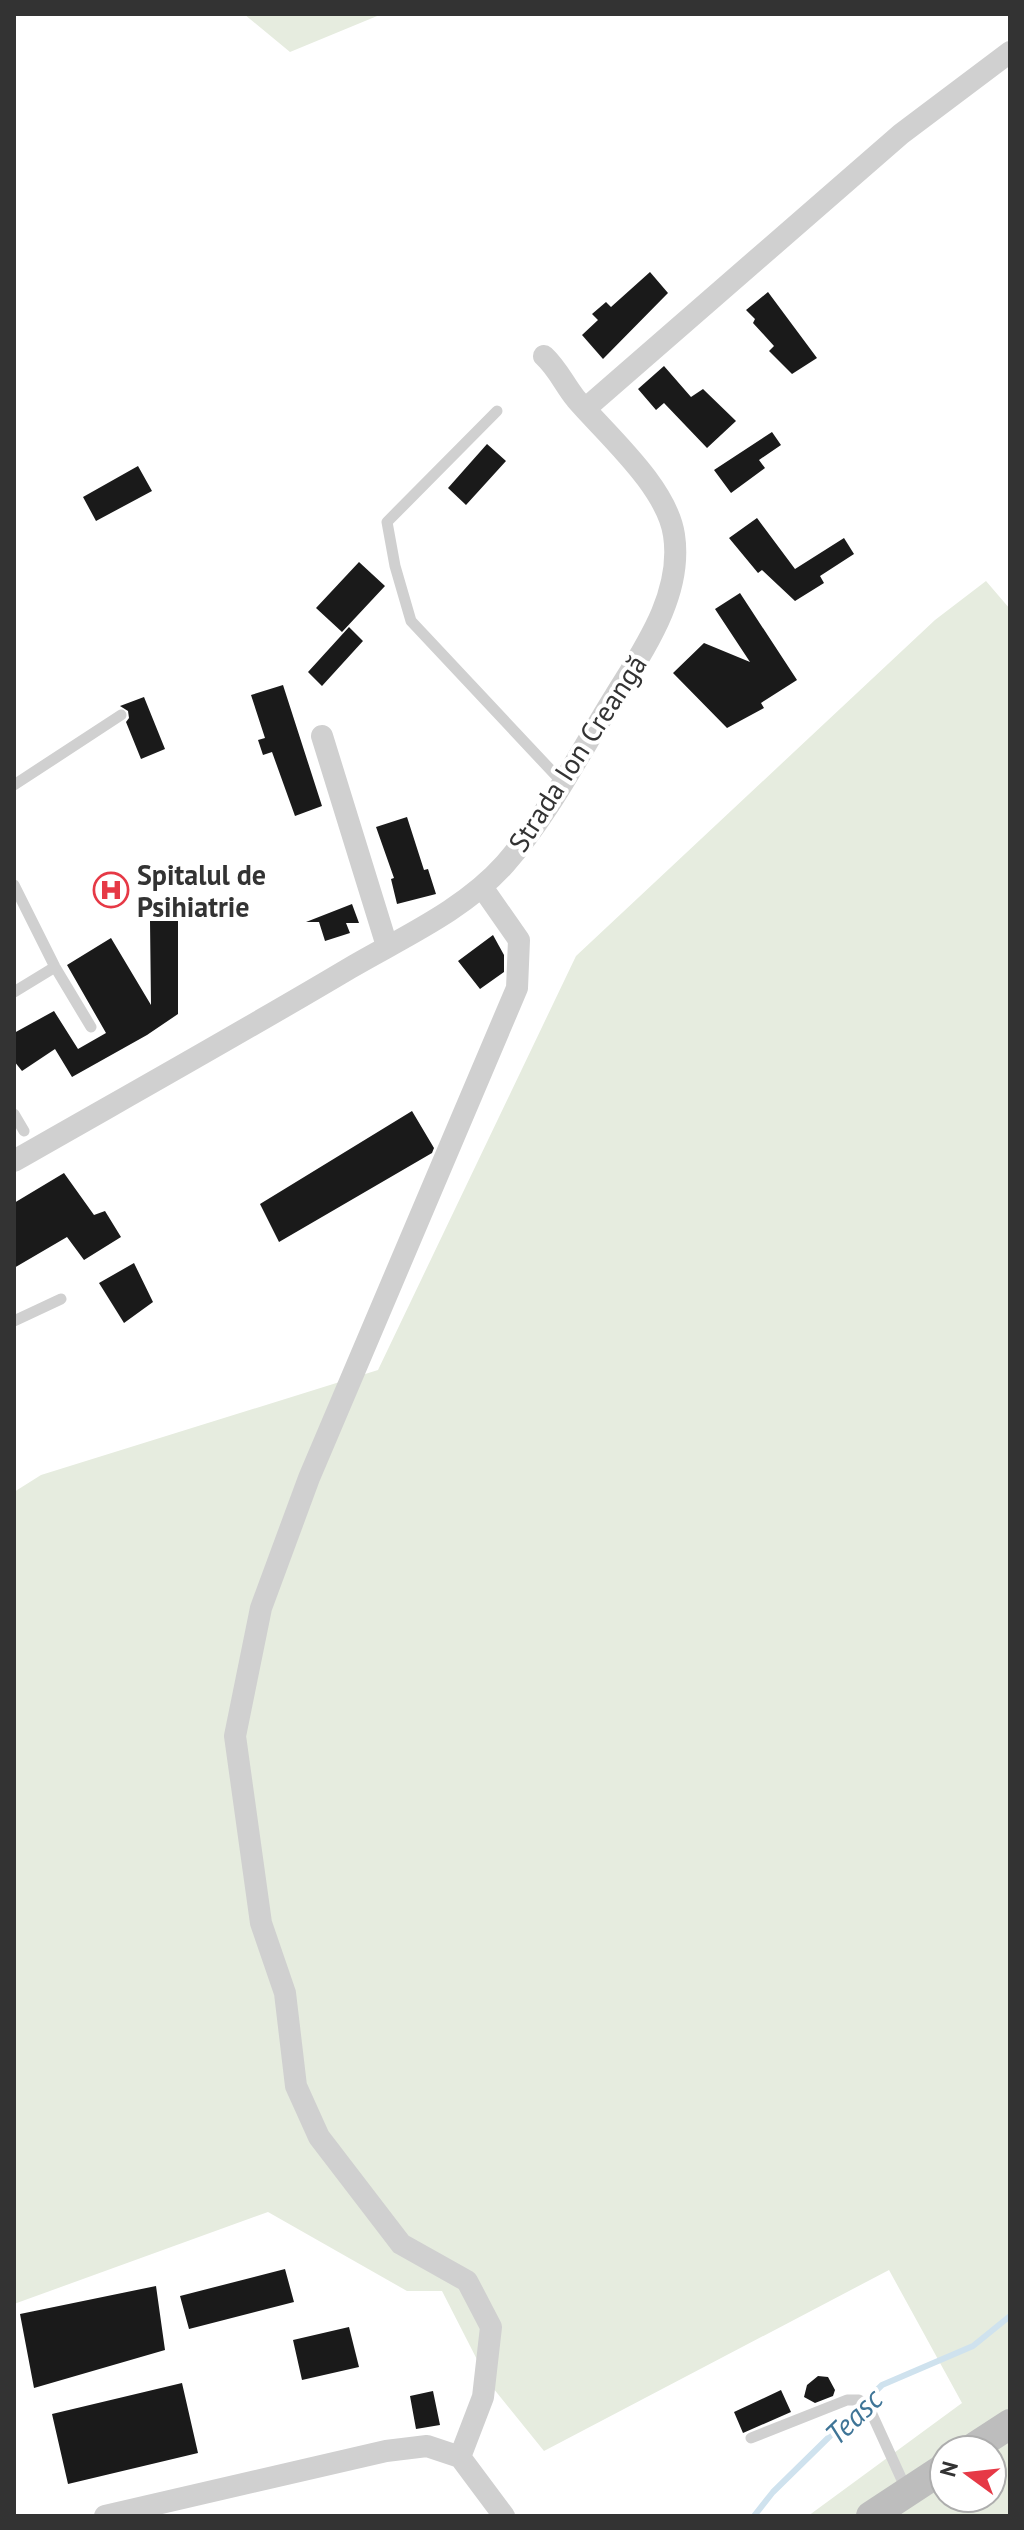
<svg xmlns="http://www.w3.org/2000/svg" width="1024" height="2530" font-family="'PT Sans',sans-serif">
<rect width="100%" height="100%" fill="#fff"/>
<path fill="#e6ecdf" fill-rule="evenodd" d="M244,14H382L290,52Z
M986,581L1010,609V2516H808L962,2403L889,2270L544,2451L489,2383L442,2291H407L268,2212L14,2304V1492L41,1475L378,1370L576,956L935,620ZM944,2450H992V2498H944Z"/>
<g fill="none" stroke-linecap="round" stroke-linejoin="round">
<path stroke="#cfe2ee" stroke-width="6" d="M754,2516L773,2492L882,2385L973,2346L1010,2316"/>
</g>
<path fill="#1a1a1a" d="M650,272L668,293L603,359L582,335L598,320L592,314L606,302L611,307Z
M768,292L817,358L792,374L769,351L774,346L753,323L755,319L746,310Z
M664,366L691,397L703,389L736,421L707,448L664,403L656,410L638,389Z
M772,432L781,445L759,460L765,468L731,493L714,470Z
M487,444L506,461L466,505L448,488Z
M138,466L152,491L96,521L83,497Z
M757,518L795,569L844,538L854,554L820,576L824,583L795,601L762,570L758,573L729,538Z
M359,562L385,586L342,632L316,608Z
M740,593L797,680L761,703L764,708L727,728L673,673L704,643L750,662L715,609Z
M349,627L363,641L322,686L308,672Z
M283,685L322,806L295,816L272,752L263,755L258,740L265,738L251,695Z
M144,697L165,749L141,759L126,722L129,718L128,711L120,706Z
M407,817L424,870L428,869L436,894L397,904L391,879L394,878L376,827Z
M352,904L359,923H346L350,933L325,941L319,922H306Z
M150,921H178V1014L147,1035L72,1077L55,1049L22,1071L14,1061V1033L54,1011L78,1049L106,1033L67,965L111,938L151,1005Z
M493,935L504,955V972L480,989L458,961Z
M412,1111L434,1148L432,1153L279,1242L260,1204Z
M64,1173L94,1215L105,1211L121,1237L84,1260L67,1237L14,1268V1203Z
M134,1263L153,1302L124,1323L99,1283Z
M285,2269L294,2302L189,2329L180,2296Z
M156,2286L165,2350L34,2388L20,2314Z
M349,2327L359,2367L302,2380L293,2340Z
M818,2376L828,2377L835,2390L833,2396L815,2403L804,2397L807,2385Z
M182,2383L198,2453L68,2484L52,2414Z
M781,2390L791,2412L743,2433L734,2412Z
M433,2391L440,2425L416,2429L410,2396Z"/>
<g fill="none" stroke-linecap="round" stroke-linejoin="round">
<path stroke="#d0d0d0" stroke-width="11" d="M497,411L387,522L395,566L411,621L562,782
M14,785L121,715
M14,885L55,967L91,1027
M14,992L55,967
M14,1114L24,1131
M14,1321L61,1299
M751,2438L847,2400H859L871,2412L907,2491"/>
<path stroke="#d0d0d0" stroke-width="22" d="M585,409L901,134L1010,52
M322,736L387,946
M14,1161C126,1097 239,1034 350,968C403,937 464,910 505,864C549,814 580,752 615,696C644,649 683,594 674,535C667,487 607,435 576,399C564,384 558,369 544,356
M460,2457L483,2397L491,2327L467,2281L401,2244L319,2137L296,2086L285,1993L261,1923L235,1736L261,1608L309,1478L517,988L519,940L482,887
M105,2516L386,2451L427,2446L460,2457L504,2516"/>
<path stroke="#bdbdbd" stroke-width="30" d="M970,2450L1010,2424
M871,2516L944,2468"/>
</g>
<defs>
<g id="hospital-ring" transform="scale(1.8)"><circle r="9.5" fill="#fff" stroke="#e63946" stroke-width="1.5"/><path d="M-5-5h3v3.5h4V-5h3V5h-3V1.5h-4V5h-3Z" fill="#e63946"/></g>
</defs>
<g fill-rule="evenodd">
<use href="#hospital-ring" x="111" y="890"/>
</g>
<g text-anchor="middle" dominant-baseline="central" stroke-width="8" stroke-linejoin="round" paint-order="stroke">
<g font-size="28" fill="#333" stroke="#fff">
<text transform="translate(577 753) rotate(-57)">Strada Ion Creangă</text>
</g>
<g font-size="28" font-weight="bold" fill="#333" stroke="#fff" text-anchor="start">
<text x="137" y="874">Spitalul de<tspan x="137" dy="32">Psihiatrie</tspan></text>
</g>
<g font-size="30" font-style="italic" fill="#3f7597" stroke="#fff">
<text transform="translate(853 2416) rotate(-44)">Teasc</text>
</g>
</g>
<rect width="1024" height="2530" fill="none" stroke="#333333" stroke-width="32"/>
<g transform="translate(968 2474) rotate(285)"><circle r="38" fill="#ffffff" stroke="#adadad" stroke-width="2"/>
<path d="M0-6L14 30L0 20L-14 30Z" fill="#e63946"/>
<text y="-12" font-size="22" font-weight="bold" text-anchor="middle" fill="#333333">N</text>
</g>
</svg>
